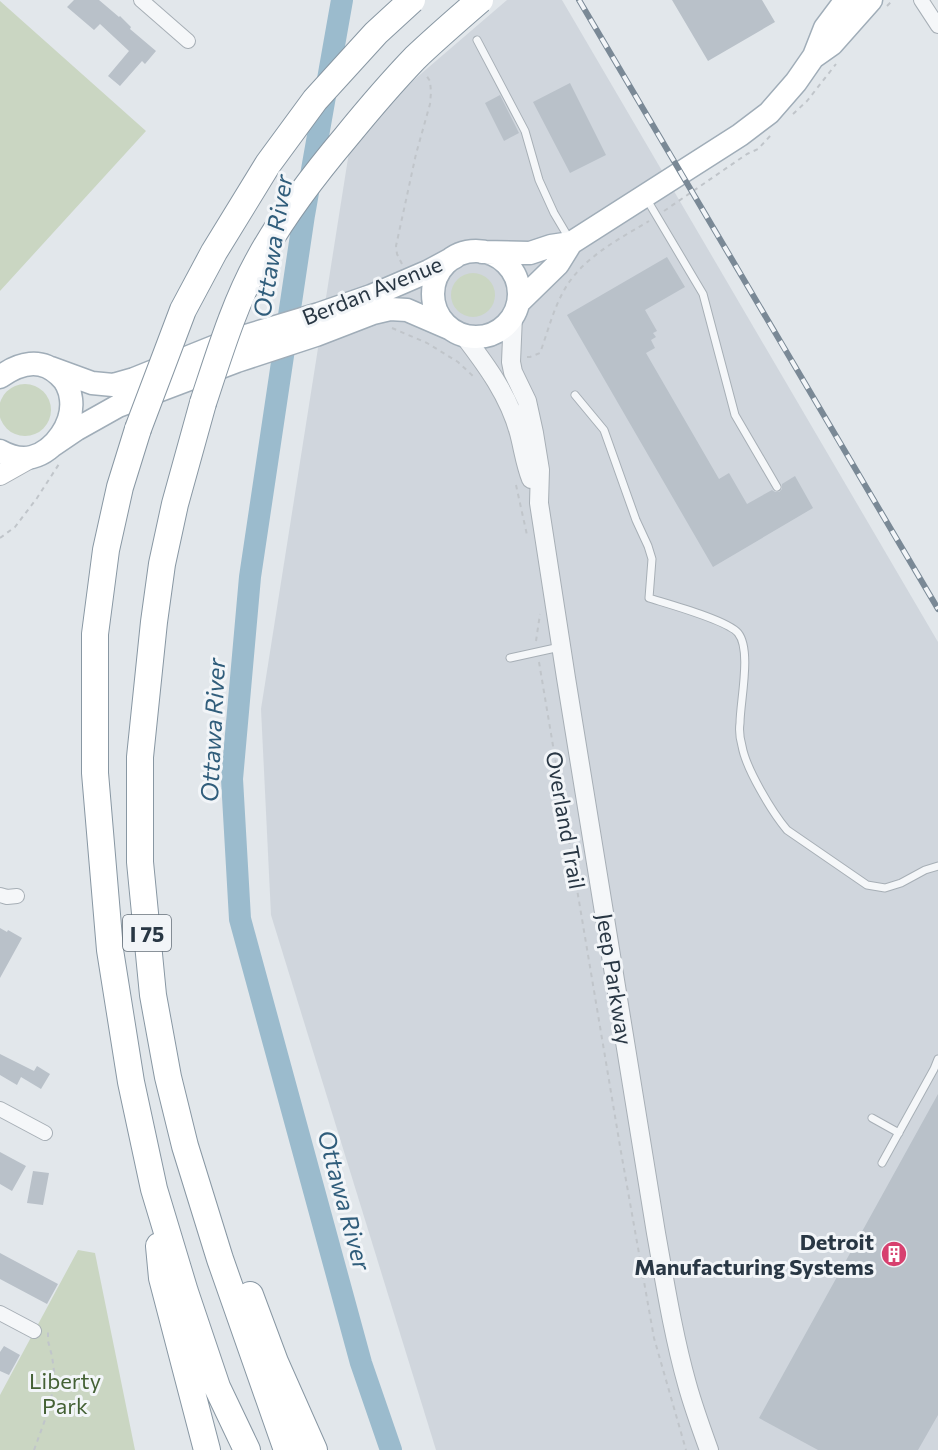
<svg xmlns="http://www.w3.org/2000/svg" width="938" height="1450" font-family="Commissioner,sans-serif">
<rect width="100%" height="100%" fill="#e2e7eb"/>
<path fill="#d0d6dd" d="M507,0H562L938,642V1450H436L271,915L261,709L352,133Z"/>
<path fill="#cad6c2" d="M0,1L146,131L0,291Z
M451 295a22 22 0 1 1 44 0a22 22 0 1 1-44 0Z
M-1 410a26 26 0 1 1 52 0a26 26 0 1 1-52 0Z
M78,1250L95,1253L135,1450H0V1395Z"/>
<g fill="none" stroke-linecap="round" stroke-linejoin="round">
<path stroke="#9bbbcd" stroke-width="22" d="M342,0L304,215L250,577L232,779L240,919L361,1363L391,1450"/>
</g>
<path fill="#b9c1c9" d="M74,0H99L119,17L120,16L131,27L130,29L156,51L145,64L142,61L120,86L108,76L129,51L100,24L94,30L67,7Z
M672,0H762L775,22L708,61Z
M570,83L606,155L570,173L533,102Z
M500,95L519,133L504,141L485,103Z
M667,257L685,287L645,310L657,331L653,333L656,337L651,340L655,348L646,353L719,479L729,473L747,504L772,490L775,492H779L782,489V484L795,476L813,508L713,567L567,315Z
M0,928L7,932L8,930L22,938L0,978Z
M0,1054L34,1071L37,1066L50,1074L41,1089L21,1077L17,1085L0,1075Z
M938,1094V1415L918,1450H818L759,1418Z
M0,1152L26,1166L12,1191L0,1184Z
M33,1171L49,1173L43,1205L27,1203Z
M0,1253L58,1284L47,1304L0,1279Z
M4,1346L20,1355L9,1375L0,1371V1352Z"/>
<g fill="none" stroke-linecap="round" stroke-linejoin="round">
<g stroke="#a7afb6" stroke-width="9">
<path id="service" d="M477,40L525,131L539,180L554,213L570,240
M646,198L703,294L735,415L777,487
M575,395L604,430L636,520L648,546L652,559L649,598C668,604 727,620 738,633C752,650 740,702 740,723C739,730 740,739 742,746C746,769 772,812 787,830L867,885L885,888L901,883L925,870L938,866
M510,658L560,647
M872,1118L899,1133
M882,1163L934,1069L938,1059"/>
</g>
<g stroke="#a7afb6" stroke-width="16">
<path id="minor" d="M141,0L188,41
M921,0L938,26
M0,895L7,897L17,896
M0,1109L45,1133
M0,1313L34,1331"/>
</g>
<g stroke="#a7afb6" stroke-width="20">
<path id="tertiary" d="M513,316L511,362L513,372L527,401L534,433L540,470L539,503L566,678L656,1233C665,1283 673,1334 687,1384C693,1406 701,1428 709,1450
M464,336C487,366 509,396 519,433C523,448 525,464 531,479"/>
</g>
<g stroke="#a7afb6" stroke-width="22">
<path id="secondary" d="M0,475L32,457"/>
</g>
<g stroke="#a0adb8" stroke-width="25">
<path id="primary" d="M815,56L832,44L871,0
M433 294a43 43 0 1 1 86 0a43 43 0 1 1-86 0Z
M482,252L530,253L551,246L571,243L740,135L769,113L796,82L814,56L825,28L846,0
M518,303L558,264L571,243
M51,368L92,383L113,385L134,379L226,342L319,314L371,296L429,271L455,257
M0,377C19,363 41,357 59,375C66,381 70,390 71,399C74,423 55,451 32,457C21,460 9,456 0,451
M49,448L77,429L118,406L237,361L316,335L373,313L390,309L407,310L451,329"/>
</g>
<g stroke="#8897a3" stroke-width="28">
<path id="motorway" d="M203,403L175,504L162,564L154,622L140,757V862L153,995L168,1077L185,1146L220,1259L287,1450
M138,429L120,487L106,550L95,634V773L110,950L131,1082L154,1189L185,1292L217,1387L247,1450
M159,1246L162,1278L207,1450
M250,1295L275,1362L314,1450"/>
</g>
<path stroke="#c0c5ca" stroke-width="2" stroke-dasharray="4.5 4.5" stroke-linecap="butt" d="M887,6L893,0
M793,114L807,101L836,64
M664,211L747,154L758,149L771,135
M402,264L397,254L396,246L416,154L430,104L431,92L430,81L426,75
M392,328L427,343L458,362L474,377
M527,357H530L540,353C547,334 552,314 561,296C579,259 616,241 649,221
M516,485L527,535
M0,538L15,527L37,498L59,464
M536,641L540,614
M539,662L621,1152L654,1338L686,1450
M34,1450L49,1409L55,1378L52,1356L48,1341V1328"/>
<use href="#service" stroke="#f5f7f9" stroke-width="7"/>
<use href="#minor" stroke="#f5f7f9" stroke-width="14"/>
<use href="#tertiary" stroke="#f5f7f9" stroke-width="18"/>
<use href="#secondary" stroke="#fff" stroke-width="20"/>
<use href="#primary" stroke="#fff" stroke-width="22"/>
<use href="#motorway" stroke="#fff" stroke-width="26"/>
<g stroke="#7a8996" stroke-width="6">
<path id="rail" d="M579,0L938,609"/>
</g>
<use href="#rail" stroke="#f2f5f8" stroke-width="4" stroke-dasharray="11" stroke-linecap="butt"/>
<g stroke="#8897a3" stroke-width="28" stroke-linecap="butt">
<path id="motorway-bridge" d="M203,403C219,355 234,304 259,259C283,215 314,175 346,137C368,110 391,83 415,58C436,38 458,19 480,0
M138,429L183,310L214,252L268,164L315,100L376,33L412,0"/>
</g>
<use href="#motorway-bridge" stroke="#fff" stroke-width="26"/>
</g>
<defs>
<g id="building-disc" transform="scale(1.35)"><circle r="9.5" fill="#d7406f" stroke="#f2f5f8"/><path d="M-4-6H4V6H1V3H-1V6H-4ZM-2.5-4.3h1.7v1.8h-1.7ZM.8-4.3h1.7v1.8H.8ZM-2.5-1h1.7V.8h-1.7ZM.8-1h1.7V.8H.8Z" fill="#fff"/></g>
</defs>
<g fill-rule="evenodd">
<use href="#building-disc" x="894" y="1254"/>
</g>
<g text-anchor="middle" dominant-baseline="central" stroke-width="6" stroke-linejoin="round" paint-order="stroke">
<rect fill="#f2f5f8" stroke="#65707a" stroke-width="1.5" x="123" y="915" width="48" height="36" rx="4.5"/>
<g font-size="21" font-weight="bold" fill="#293744">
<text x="147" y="933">I 75</text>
</g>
<g font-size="22" fill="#293744" stroke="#f2f5f8">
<text transform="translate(372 290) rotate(-22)">Berdan Avenue</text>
<text transform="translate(566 820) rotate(80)">Overland Trail</text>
<text transform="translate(615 979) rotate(81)">Jeep Parkway</text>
</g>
<g font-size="22" font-weight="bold" fill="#293744" stroke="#f2f5f8" text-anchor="end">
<text x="874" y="1241">Detroit<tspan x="874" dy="25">Manufacturing Systems</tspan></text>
</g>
<g font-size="22" fill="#446135" stroke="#f2f5f8">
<text x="65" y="1380">Liberty<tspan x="65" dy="25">Park</tspan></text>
</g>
<g font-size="24" font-style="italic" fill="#305d7b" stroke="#f2f5f8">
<text transform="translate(272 246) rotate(-81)">Ottawa River</text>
<text transform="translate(212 730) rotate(-87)">Ottawa River</text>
<text transform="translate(345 1200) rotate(75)">Ottawa River</text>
</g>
</g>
</svg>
